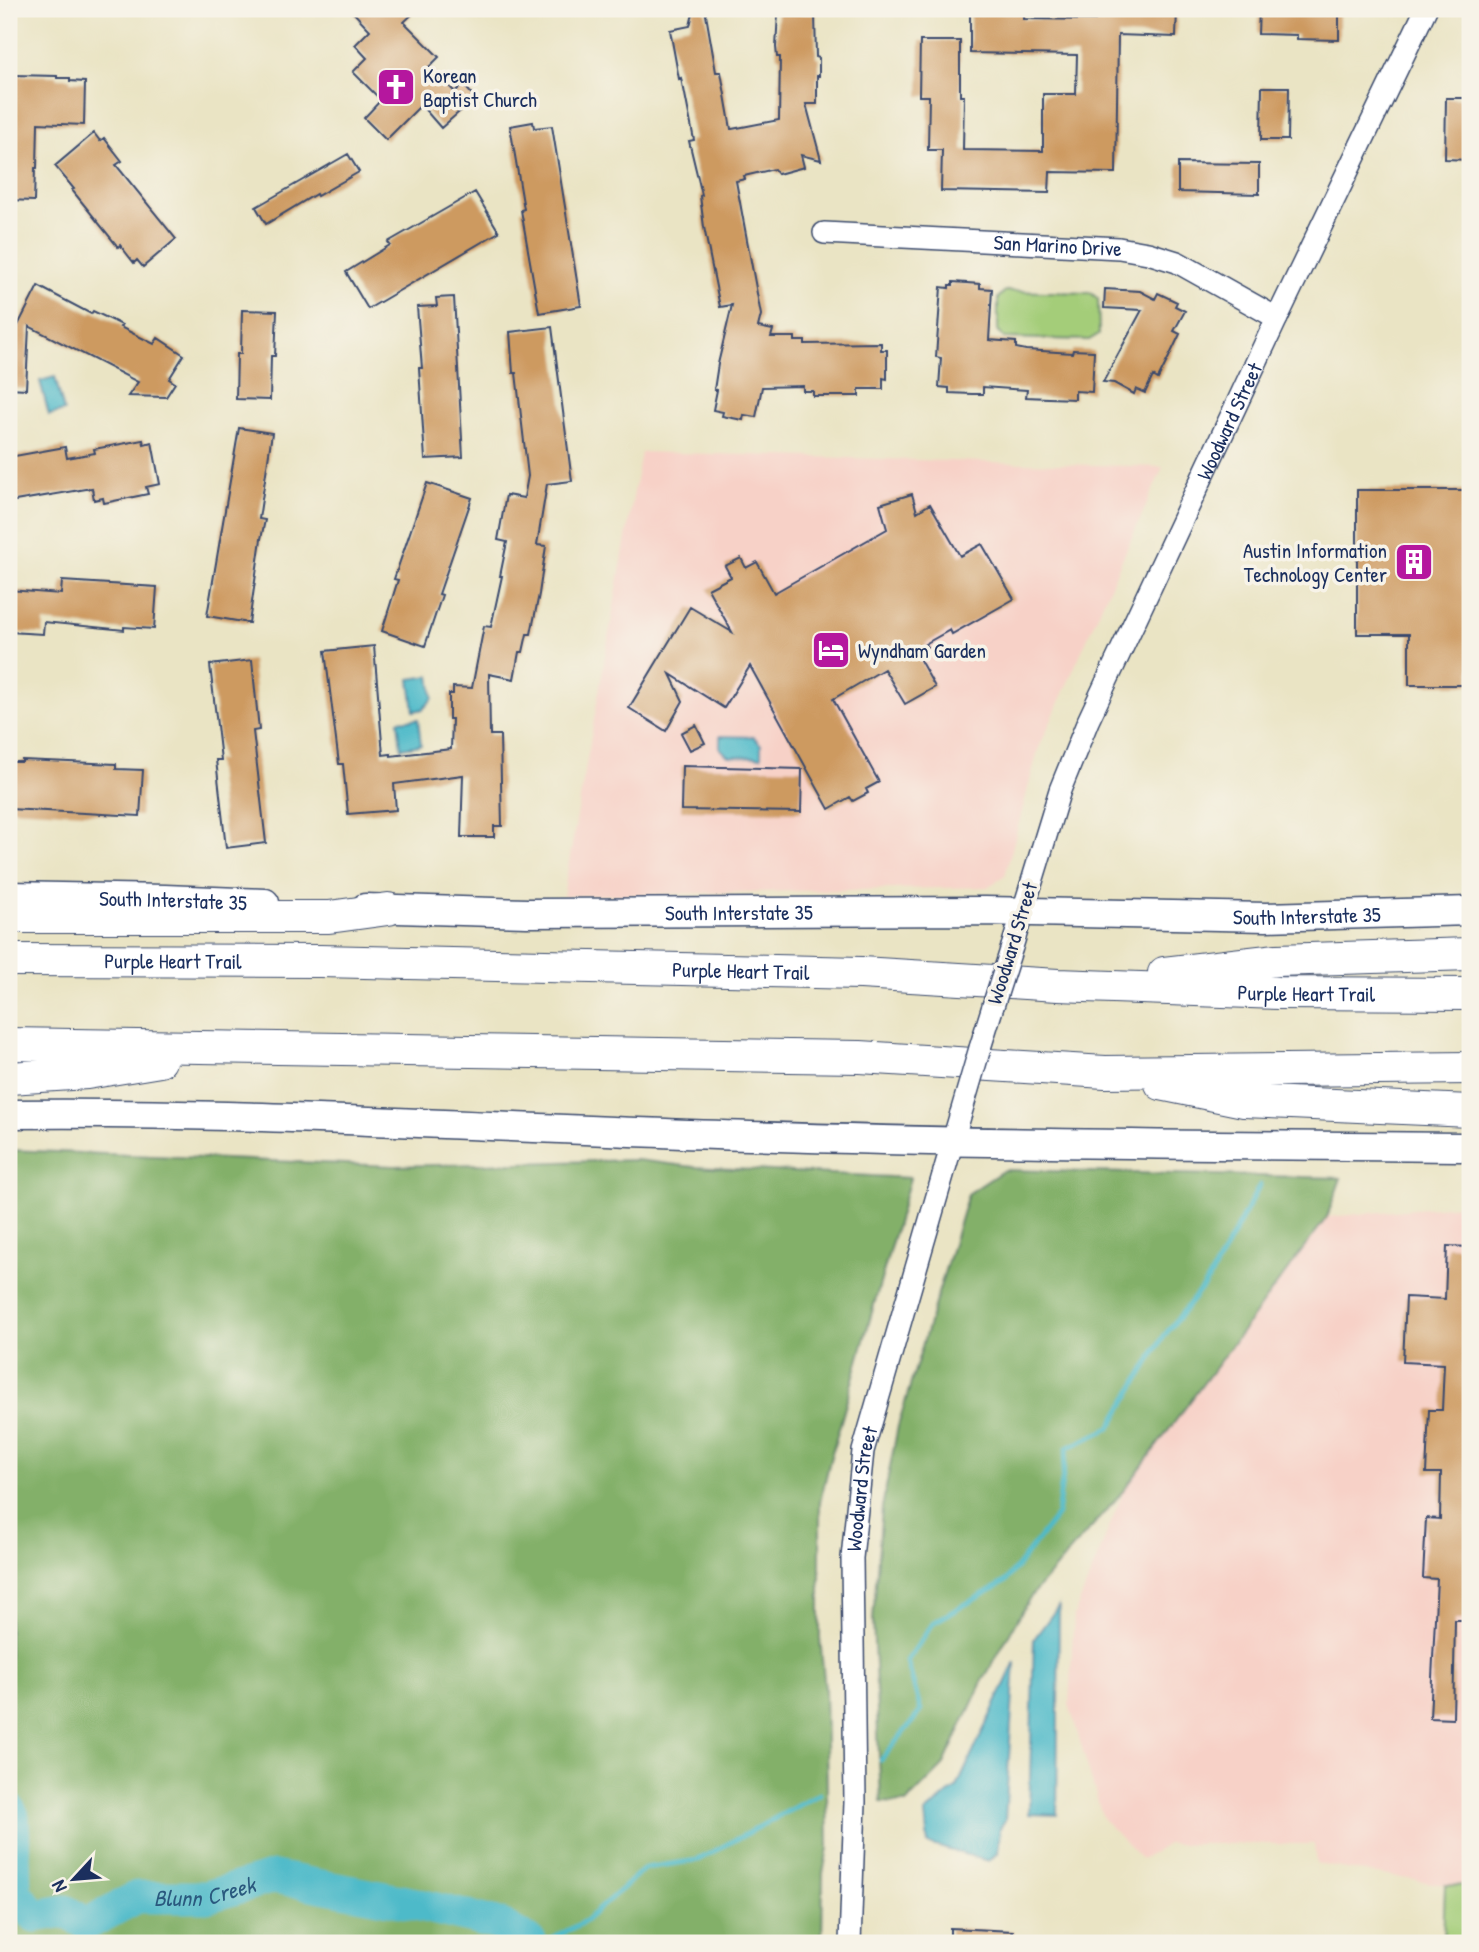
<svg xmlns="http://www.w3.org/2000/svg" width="1479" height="1952" font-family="'Patrick Hand',sans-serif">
<rect width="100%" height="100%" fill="#f7f3e8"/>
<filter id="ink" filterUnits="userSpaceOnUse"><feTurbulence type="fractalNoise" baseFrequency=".0143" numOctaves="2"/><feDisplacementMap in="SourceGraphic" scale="14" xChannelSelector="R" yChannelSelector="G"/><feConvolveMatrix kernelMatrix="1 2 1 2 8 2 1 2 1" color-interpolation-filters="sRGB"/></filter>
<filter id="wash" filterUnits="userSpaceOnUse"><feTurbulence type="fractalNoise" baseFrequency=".00686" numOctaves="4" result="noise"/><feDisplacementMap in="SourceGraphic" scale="28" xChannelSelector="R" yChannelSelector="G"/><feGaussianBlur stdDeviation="1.57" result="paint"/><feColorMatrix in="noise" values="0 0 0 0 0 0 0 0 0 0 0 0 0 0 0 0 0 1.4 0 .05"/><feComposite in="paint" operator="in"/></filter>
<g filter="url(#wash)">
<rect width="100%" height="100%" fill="#eae4c4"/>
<path fill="#f7d1c7" d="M641,452L1163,467L1038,750L1005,876L988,887L563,896Z
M1470,1204V1886L1445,1885L1316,1864L1314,1844H1167L1142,1860L1103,1819L1069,1704L1074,1616L1124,1490L1327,1217Z"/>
<path fill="#a4cd79" stroke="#607e6c" stroke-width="2" d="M1005,291L1091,293L1098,299L1099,334L1089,340L1004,338L998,331V298Z
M1445,1885L1470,1886V1943H1443Z"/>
<path fill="#83b069" stroke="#4f7064" stroke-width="2" d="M9,1150L394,1166L637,1160L694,1167L910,1178L830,1460L820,1502V1638L825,1689L828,1848L823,1873L822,1943H9Z
M1004,1170L1341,1178L1327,1217L1124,1490L1030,1597L981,1684L943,1766L906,1803L881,1802L873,1620L882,1508L898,1426L968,1194Z"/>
<path fill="#4dbac9" stroke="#347494" stroke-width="2" d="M55,377L64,411L49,415L40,381Z
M430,676L433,698L423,709L414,711L410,679Z
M418,719L421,745L401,748L398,721Z
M720,736L754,737L761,745V757L728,756L720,748Z
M1059,1605L1057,1815L1029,1814L1034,1639Z
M1015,1662L1005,1820L1000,1828L998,1852L989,1861L928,1844L925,1813L957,1787Z"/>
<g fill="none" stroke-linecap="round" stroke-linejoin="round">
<path stroke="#4dbac9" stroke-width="5" d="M881,1760L921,1711L907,1661L934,1622L1005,1582L1057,1515L1067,1448L1110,1428L1164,1336L1209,1279L1260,1185
M545,1943L585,1921L645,1868L698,1860L820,1794"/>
<path stroke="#4dbac9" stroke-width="33" id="s1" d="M9,1809L13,1816L15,1892L35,1916L65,1911L87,1924L137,1897H206L274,1877L416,1904L501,1925L531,1943"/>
</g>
<g id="blocks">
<path fill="#cd9a61" d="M350,9H418L404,22L439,57L429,67L455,92L463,84L475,98L441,128L421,105L386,140L364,118L381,100L353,72L367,58L355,45L370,30Z
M694,9H705L716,72H721L731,129H732L779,120L780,57H777L776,47L778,13L815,14L816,57L819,58V76H817V104H806L821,160L801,155L804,167L778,174L774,169L744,176L745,179L736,181L761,315L758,327L773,330L771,337H795V341H805V344L881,343V350H887V379L883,378V389H859V396H813V391H803V386L762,387L756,417L744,415L743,420L722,416L723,412L713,410L717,390H714L718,364L732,305L720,307L704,227L700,196L702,195L689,141L694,140L684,89H683L681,78L679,79L670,30L690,26Z
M1095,9H1177L1176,37L1118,35L1116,173L1050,172L1049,193L941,191L942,150H928L929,96H919L920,41H960V96H964L963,150L1043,151V94H1076L1077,55L970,53V12L1024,13V19L1095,20Z
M1259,9H1339V40L1297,39V35L1258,34Z
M13,75L57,76V78H70V81L85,82L84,125L38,123L37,168H35L34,201L9,200V76L13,77Z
M1262,87H1289L1288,140H1261Z
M1446,98H1470V160L1445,159Z
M533,122L534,128L552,126L581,306L539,313L521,210L524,209L510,126Z
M94,133L100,141L104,138L122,161L116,165L176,239L143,267L137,260L134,263L120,245L118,247L72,190L74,189L55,166Z
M348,154L359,172L317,196L316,194L266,224L256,207Z
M1178,163L1259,164V194L1178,192Z
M475,192L499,232L368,309L346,272L390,245L388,242Z
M953,282L980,284V288L992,289L989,340L1016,342V348L1026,350L1072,353L1073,350L1094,351L1092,392L1075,391V399L1048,398L1026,397L1027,390L983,387V394H972L949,393V388L939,387L941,358L936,357L941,287L949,288V285H953Z
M38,286L91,314L93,311L122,325L120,327L154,344L158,338L184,355L169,379L175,383L166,397L128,396L138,382L29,326L26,389L9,388V343Z
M1105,289L1140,291L1155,299L1158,293L1177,302L1175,306L1185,311L1174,331L1180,334L1168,359L1158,379L1153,376L1145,393L1136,389L1134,394L1114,383L1103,382L1142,310L1104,308Z
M454,297L463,457L425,459L419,368H422L417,307L437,306L436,298Z
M242,310L277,311L275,356H271L270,400L236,399L237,354H241Z
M552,327L572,481L547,484L537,545L546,546L539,594L531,634H527L523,652H519L514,679L489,674L490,735H500L502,826H494V837H461L463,775L394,784L396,810L348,814L343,764H339L325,651L374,646L383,755L391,754V756L451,749L452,719H449V694H453V687L472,688L484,626L491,627L502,576H500L507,542L498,540L506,495L524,498L528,476L516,373H513L510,332Z
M239,428L272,433L259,519L265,520L261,539L249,623L207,616Z
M143,440L144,444L152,442L160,484L146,487L148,494L104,503L103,498L94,500L92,488L9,502V457L65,447L67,458L95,453L94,449Z
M427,483L472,498L439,594L442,595L425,646L382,631L398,580L394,579Z
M1357,490H1470V685H1409V634H1357Z
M912,494L917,512L930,504L960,556L982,544L1014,599L952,634L950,630L925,644L927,647L916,653L935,687L905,704L884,669L833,699L879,782L866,789L868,793L853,801L850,797L829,809L750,666L724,708L670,674L683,701L666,731L629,708L690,607L732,632L708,589L731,577L725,566L741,558L746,568L757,562L774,593L887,529L880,504Z
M62,581L157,587L154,629L124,627V630L44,622L43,634L9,632V590L61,594Z
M252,660L259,730L253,731L266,843L226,848L216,760H221L210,665Z
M696,725L705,743L690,750L681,733Z
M22,760L116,764V769L143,770L140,816L9,809V762H22Z
M682,766L802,769L801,812L681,810Z
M1447,1246L1470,1247V1620H1455L1453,1719L1430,1718L1437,1579L1423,1578L1426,1518L1440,1519L1441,1473H1426L1429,1410H1442L1444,1364L1403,1362L1406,1297L1445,1299Z
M950,1928L1013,1931V1943H950Z"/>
</g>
</g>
<g filter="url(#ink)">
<use href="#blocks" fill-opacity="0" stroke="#3a4a6d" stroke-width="2"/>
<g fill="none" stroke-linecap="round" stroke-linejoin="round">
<g stroke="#3a4a6d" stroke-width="24">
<g id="minor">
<path id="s2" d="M824,233L1119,248L1148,253L1177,262L1277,318"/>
<path id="s3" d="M1012,947L1060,790L1088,721L1277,318L1426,9"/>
<path d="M980,1048L993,1006"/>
<path id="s4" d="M850,1943L855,1802L852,1558L863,1451L961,1113"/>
</g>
</g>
<g stroke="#3a4a6d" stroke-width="31">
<g id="major">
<path id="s5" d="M9,896L165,899L265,903"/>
<path id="s6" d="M365,908L527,913L985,911L1266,917L1470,911"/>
<path d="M9,1114C256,1111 503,1129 750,1136C990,1144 1230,1145 1470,1147"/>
</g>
</g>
<g stroke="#3a4a6d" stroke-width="34">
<g id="highway">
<path d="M9,917H329L388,909"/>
<path id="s7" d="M9,960L320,961L861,973L1058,985L1278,993L1470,994"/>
<path d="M1164,973L1277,960L1470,954"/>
<path d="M9,1044L860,1057L1105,1072L1470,1068"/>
<path d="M9,1078L87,1073L160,1061"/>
<path d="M1161,1084L1244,1101L1470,1111"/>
</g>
</g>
<use href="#minor" stroke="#fff" stroke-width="21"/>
<use href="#major" stroke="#fff" stroke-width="28"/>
<use href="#highway" stroke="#fff" stroke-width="32"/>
<g stroke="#3a4a6d" stroke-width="24" stroke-linecap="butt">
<path id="minor-bridge" d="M993,1006L1012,947
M961,1113L980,1048"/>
</g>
<use href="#minor-bridge" stroke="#fff" stroke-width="21"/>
</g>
</g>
<defs>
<g id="church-square" transform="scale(2.0125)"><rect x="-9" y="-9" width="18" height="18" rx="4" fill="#b5179e" stroke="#f7f3e8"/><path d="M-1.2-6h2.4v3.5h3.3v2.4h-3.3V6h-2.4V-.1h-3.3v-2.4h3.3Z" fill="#fff"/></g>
<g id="building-square" transform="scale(2.0125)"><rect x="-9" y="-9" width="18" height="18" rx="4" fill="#b5179e" stroke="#f7f3e8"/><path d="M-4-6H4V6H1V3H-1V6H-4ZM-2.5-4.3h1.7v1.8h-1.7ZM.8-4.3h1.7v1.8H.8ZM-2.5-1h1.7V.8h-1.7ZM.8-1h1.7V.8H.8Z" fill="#fff"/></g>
<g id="hotel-square" transform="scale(2.0125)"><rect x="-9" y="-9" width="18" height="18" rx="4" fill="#b5179e" stroke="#f7f3e8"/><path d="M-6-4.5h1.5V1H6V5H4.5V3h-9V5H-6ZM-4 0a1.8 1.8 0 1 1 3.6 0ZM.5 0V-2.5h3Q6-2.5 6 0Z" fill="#fff"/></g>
</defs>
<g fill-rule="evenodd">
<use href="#church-square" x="396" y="87"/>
<use href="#building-square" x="1414" y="562"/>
<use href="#hotel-square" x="831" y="650"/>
</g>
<g text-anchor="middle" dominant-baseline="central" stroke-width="7" stroke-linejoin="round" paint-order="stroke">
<g font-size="21" fill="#1b2f5e" stroke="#f7f3e8" text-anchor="start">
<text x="423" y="75">Korean<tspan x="423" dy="24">Baptist Church</tspan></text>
<text x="1387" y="550" text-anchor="end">Austin Information<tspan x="1387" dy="24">Technology Center</tspan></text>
<text x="858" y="650">Wyndham Garden</text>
</g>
<g font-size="21" fill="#1b2f5e" stroke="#f7f3e8">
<text stroke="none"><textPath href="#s2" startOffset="234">San Marino Drive</textPath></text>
<text stroke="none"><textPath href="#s3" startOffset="570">Woodward Street</textPath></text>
<text stroke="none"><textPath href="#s5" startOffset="164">South Interstate 35</textPath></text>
<text stroke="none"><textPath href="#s6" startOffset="374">South Interstate 35</textPath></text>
<text stroke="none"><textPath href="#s6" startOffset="942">South Interstate 35</textPath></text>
<text transform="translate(1012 943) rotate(-73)">Woodward Street</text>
<text stroke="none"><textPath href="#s7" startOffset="164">Purple Heart Trail</textPath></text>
<text stroke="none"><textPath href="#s7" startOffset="732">Purple Heart Trail</textPath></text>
<text stroke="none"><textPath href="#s7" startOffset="1298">Purple Heart Trail</textPath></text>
<text stroke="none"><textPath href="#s4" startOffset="455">Woodward Street</textPath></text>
</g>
<g font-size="23" font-style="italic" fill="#2a597e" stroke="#f7f3e8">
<text stroke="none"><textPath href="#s1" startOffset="296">Blunn Creek</textPath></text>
</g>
</g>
<rect width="1479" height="1952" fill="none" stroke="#f7f3e8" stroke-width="35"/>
<g transform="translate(74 1879) rotate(244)" stroke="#f7f3e8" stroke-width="5" paint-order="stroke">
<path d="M0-5L12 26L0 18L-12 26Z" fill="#1b2f5e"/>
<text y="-10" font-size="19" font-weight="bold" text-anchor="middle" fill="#1b2f5e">N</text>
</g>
</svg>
